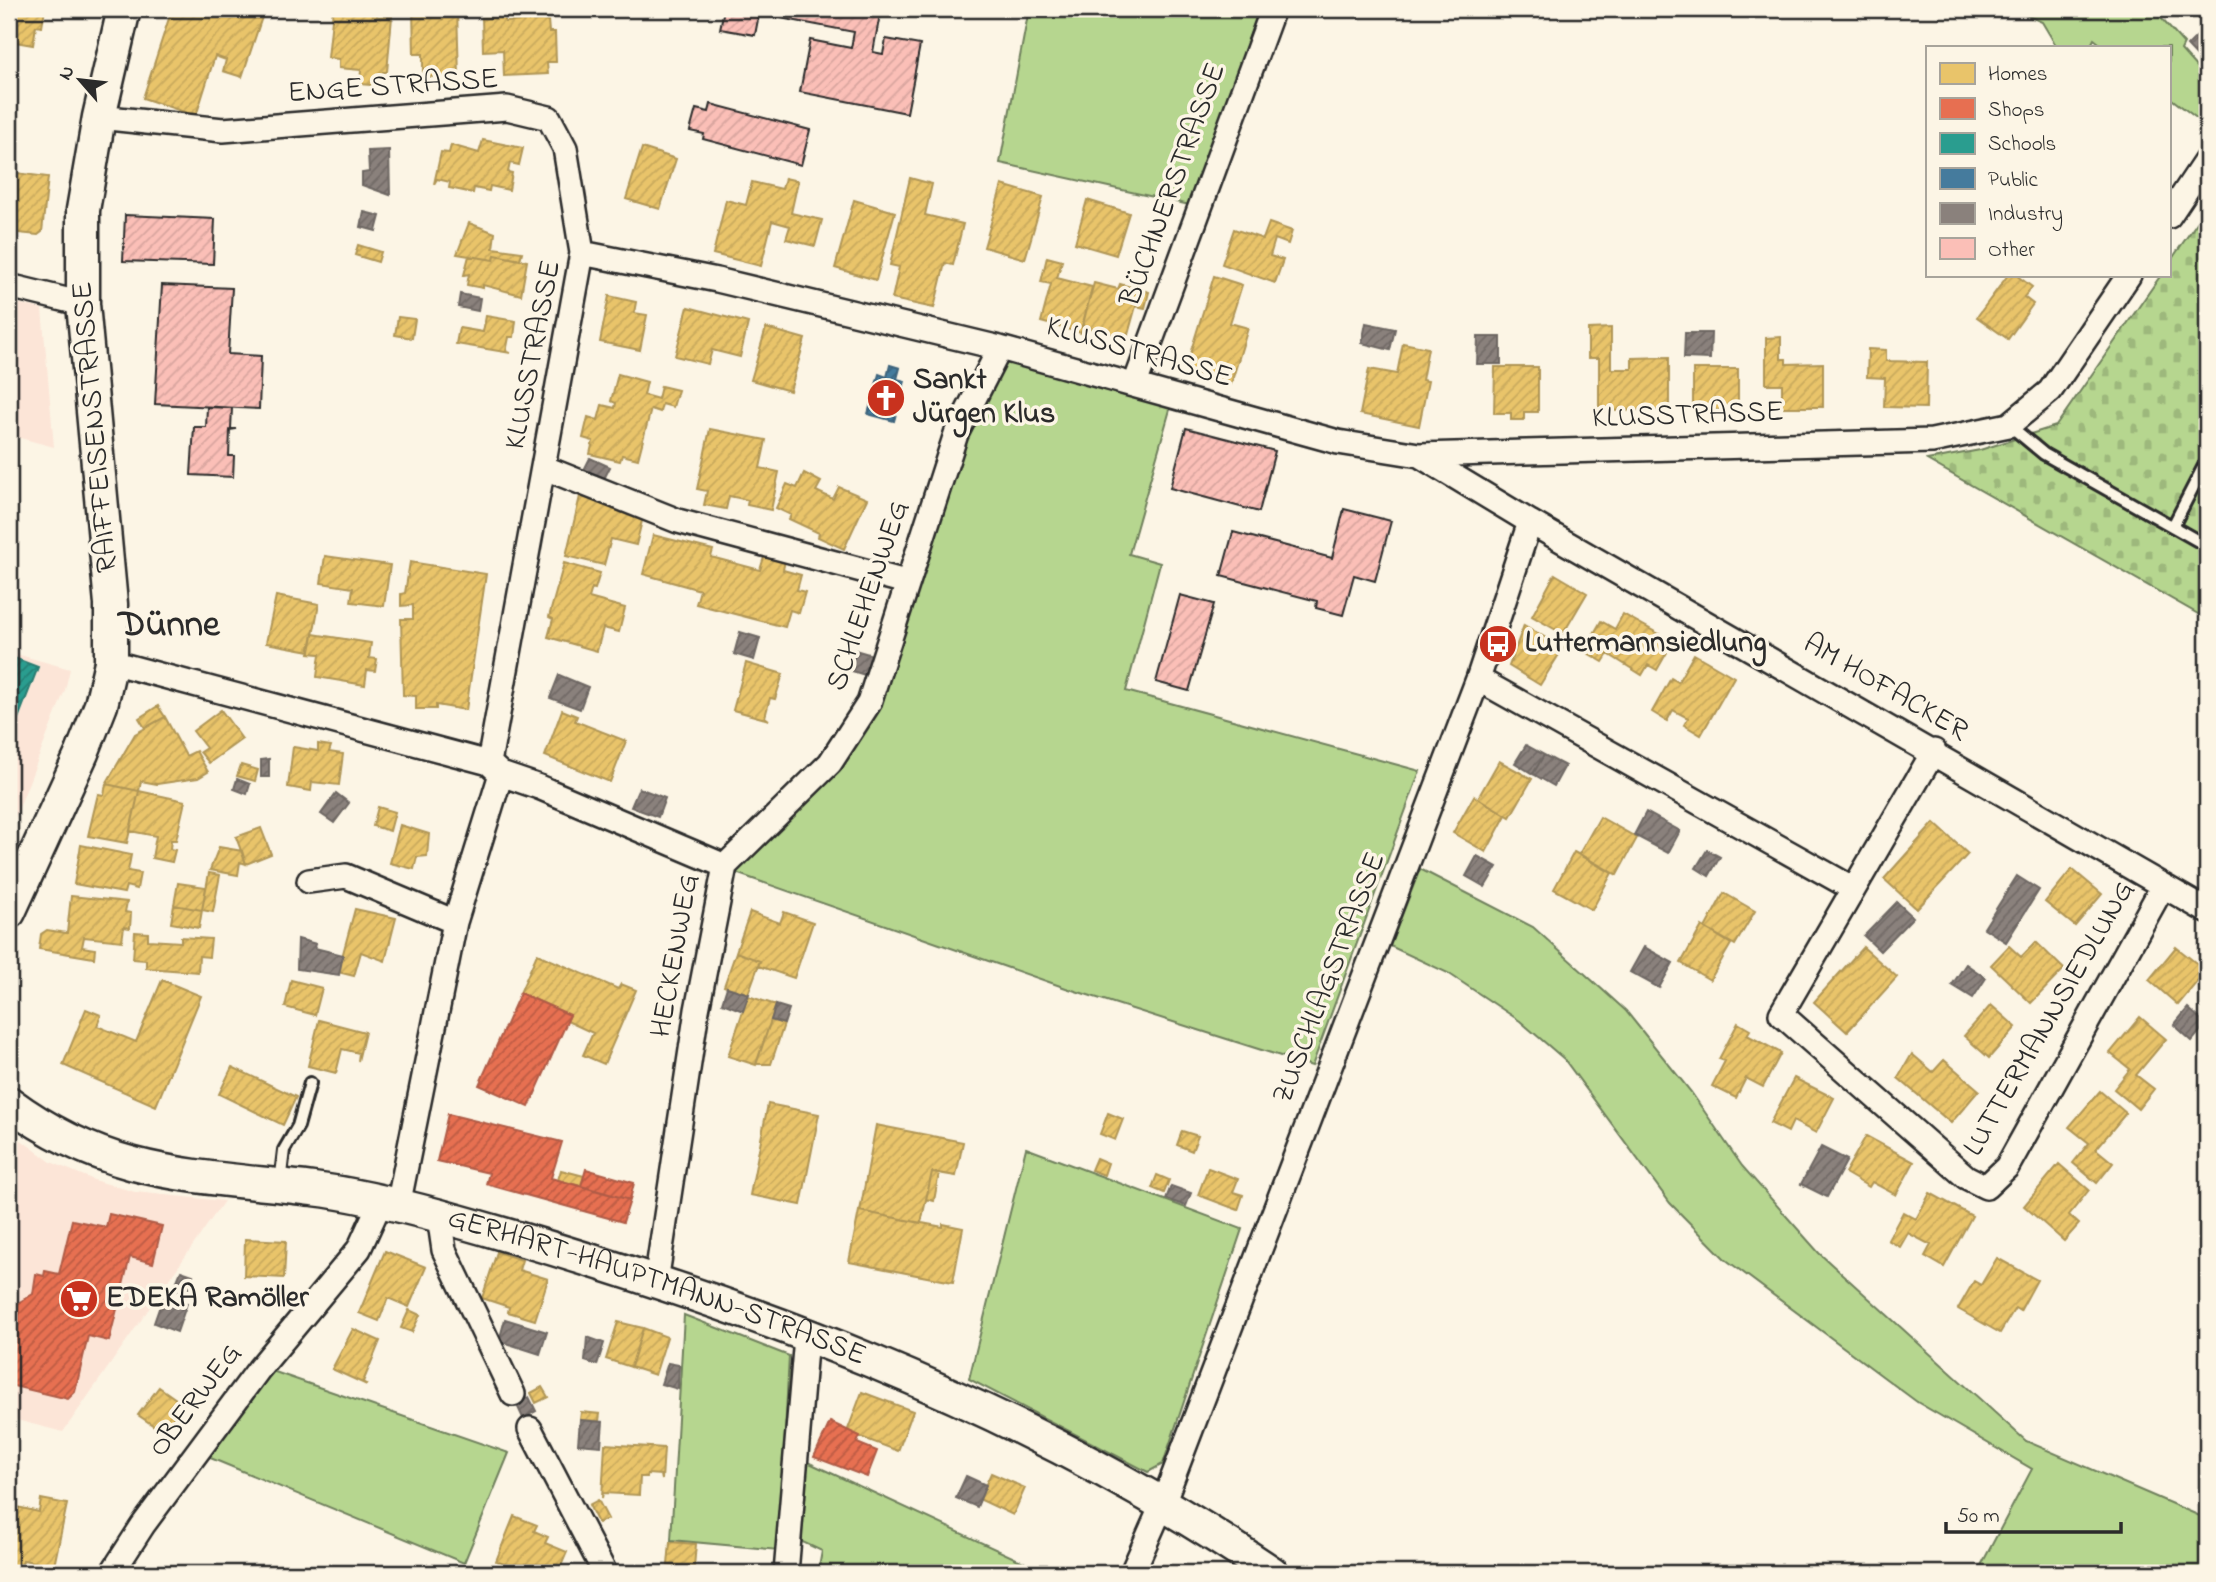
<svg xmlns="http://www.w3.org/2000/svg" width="2216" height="1582" font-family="'Indie Flower',sans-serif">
<defs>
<pattern id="cemetery-stones" width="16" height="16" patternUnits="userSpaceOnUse" patternTransform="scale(1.75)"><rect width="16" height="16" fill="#b6d68f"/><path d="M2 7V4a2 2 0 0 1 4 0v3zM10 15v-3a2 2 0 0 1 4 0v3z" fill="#9db87c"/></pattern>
<pattern id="homes-hatch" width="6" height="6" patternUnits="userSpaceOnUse" patternTransform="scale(1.75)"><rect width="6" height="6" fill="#e9c46a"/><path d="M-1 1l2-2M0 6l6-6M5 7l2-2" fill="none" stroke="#c8a95c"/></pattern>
<pattern id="shops-hatch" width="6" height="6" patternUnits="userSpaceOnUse" patternTransform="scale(1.75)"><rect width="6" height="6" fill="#e76f51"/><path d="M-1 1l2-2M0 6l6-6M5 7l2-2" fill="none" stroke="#bb5b43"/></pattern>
<pattern id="schools-hatch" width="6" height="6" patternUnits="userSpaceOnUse" patternTransform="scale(1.75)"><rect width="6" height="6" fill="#2a9d8f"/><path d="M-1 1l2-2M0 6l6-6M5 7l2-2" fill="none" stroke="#248075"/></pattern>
<pattern id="public-hatch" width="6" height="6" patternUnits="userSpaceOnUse" patternTransform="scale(1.75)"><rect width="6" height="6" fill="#457b9d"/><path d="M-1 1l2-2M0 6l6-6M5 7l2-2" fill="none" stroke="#3a6580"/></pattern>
<pattern id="industry-hatch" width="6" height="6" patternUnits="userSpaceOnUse" patternTransform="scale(1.75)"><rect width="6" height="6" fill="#8a817c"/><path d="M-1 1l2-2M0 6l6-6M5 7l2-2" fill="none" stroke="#716a66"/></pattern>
<pattern id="building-hatch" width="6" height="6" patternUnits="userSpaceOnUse" patternTransform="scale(1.75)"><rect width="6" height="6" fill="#fbbfb7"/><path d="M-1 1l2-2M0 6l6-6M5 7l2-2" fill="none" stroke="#d7a49e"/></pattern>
</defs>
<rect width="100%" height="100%" fill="#fcf5e5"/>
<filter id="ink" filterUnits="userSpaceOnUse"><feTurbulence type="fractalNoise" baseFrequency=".0143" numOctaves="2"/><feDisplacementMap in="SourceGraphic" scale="14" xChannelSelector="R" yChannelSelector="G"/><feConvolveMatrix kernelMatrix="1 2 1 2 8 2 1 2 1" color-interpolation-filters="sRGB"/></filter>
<g filter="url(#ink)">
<path fill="#fce5d7" d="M9,301L42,309L54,447L9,435Z
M9,652L70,669L65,690L13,823L9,822Z
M9,1131L51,1162L94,1180L135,1192L224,1201L63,1432L9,1418Z"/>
<path fill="#b6d68f" stroke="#70805d" stroke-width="2" d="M1029,9H1259L1190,205L1000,163Z
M2012,9H2153L2184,44L2181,50L2207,79V126L2169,97V47H2104L2094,39L2090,47H2057L2042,22Z
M1005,358L1171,406L1129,554L1160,563L1126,691L1420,771L1312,1066L1066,988L733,872L834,767L963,436Z
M1420,869L1533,927L1626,1011L1691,1092L1742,1166L1819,1253L2026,1441L2207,1519V1573H1977L2032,1469L1917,1402L1725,1259L1670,1203L1564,1059L1520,1021L1448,973L1390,946Z
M1026,1148L1242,1229L1163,1464L1148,1472L969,1379Z
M684,1315L789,1356L779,1550L671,1540Z
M272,1371L509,1453L464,1563L208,1457Z
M803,1460L1047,1573H818L822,1551L796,1539Z"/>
<path fill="url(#cemetery-stones)" stroke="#70805d" stroke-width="2" d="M2207,208V619L1927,460L1980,450L2056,426L2161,275H2169V263Z"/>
<path fill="url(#homes-hatch)" stroke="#b09657" stroke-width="2" d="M9,9H45L42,27L36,26L33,45L9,41Z
M172,9H248L263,14L242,77L223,71L226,60L215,56L196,116L143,98Z
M333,9H378L377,16L392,17L387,72H383L382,86L360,84L361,70L339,68V59L328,58Z
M413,9H457L459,76L423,77V54H414Z
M505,17V22L548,20L549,32H555L556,62H547L548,74L504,76L503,50L483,51L482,18Z
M483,140L523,148L519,165L510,163L508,172L512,173L509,190L490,186L489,191L474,188L473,193L449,188L450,182L437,179L434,184L441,152L449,153L451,145L479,153Z
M642,148L676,159L660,209L626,199Z
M9,163L17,164L16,173L48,177L42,232L38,235L9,232Z
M785,178L798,181L791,213L822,220L815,246L786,239L790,226L772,221L761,266L713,254L726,200L746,205L752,182L782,189Z
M910,178L932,184L925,215L963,224L953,265L945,263L934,308L892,299L899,267L890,265Z
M1002,185L1043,197L1025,259L984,247Z
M854,200L895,212L876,280L835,268Z
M1087,200L1129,213L1116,255L1075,243Z
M469,223L495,233L493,248L522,252L520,260L495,255L494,260L457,254Z
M1269,223L1292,231L1288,244L1275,239L1270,256L1283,260L1275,283L1222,264L1234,229L1263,239Z
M358,245L381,252L378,262L355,255Z
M495,255L527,261L521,295L483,285V288L467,285L469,274L464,275L469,256L494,260Z
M1047,257L1062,261L1057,278L1092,287L1081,333L1041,322L1051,284L1041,282Z
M2008,275H2016L2032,287L2024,297L2033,304L2008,339L1977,317Z
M1214,276L1242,285L1230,323L1248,328L1231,384L1185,370Z
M1094,283L1118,289L1120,284L1149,292L1145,308L1136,306L1127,338L1082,326Z
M609,296L636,302L634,313L647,315L640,350L600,342Z
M688,307L748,323L740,357L712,350L708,364L675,356Z
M486,316L516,321L514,337H509L506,352L511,353L456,344L459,328L483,332Z
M398,317L415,319L412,338L395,335Z
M766,328L805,339L790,391L751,380Z
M1611,328V369H1632V358L1669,357V410L1599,411V358H1588V329Z
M1781,337V359H1786V364L1823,363V407H1782V384H1766V338Z
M1403,343L1428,348L1422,380L1428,381L1419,426L1360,414L1369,369L1397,374Z
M1868,349L1886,350V361L1927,362L1926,408L1884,407L1885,378L1867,377Z
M1495,367H1538V412H1524V420H1511V413H1494Z
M1693,369H1738V410H1693Z
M618,374L647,382L644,395L658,399L661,386L678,390L673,407L662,404L660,412L651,409L638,459L622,455L620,461L590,454L593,441L583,438L588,417L598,420L602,405L615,408L616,403L611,401Z
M710,429L766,440L760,468L779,472L771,510L747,505L748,500L729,496L726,509L704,505L707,491L697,489Z
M804,473L821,482L816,491L833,499L839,487L867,499L844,549L818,537L819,533L789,519L791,515L776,508L787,484L797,488Z
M581,492L644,513L636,545L611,539L604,565L566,556Z
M653,535L713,550L711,557L760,570L765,554L785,560L783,570L801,575L797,590L805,592L799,613L790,610L785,627L696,604L700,590L643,574Z
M325,556L390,565L384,606L351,602L353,588L321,583Z
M410,562L486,574L466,710L436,705V709H416V696L403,695L401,619H413V605L401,606V594L405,593Z
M564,563L600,573L595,589L592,588L589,598L625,608L619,632L603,628L597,651L548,637L553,619L549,617Z
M1555,574L1587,593L1563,634L1532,616Z
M276,596L319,604L310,651L266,643Z
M1623,614L1673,642L1657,670L1648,665L1642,675L1608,654L1603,662L1584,651L1601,621L1615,629Z
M1524,625L1563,648L1540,685L1509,666Z
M313,634L371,643L369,658L377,659L375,671L367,670L365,685L317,677L320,654L309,653Z
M1694,654L1734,677L1701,735L1684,725L1688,718L1673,710L1667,721L1652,712L1671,678L1678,682Z
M746,663L783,674L775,699L770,698L765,717L769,720L733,710Z
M158,706L165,717L145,728L139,718Z
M221,710L242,739L209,763L200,752L206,748L193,731Z
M562,710L577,716L575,721L626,741L610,782L545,756Z
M165,717L186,756L196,751L208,772L198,778L157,784L141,781L139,791L106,784L135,734Z
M318,744L331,746L329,752L343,754L339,785L312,782L311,791L288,787L293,747L318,751Z
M1499,761L1532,779L1510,817L1478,798Z
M241,765L258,770L255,781L237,776Z
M106,784L139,791L127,843L88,836L98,794L104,795Z
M139,791L185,801L176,840H171L170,849L175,850L172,862L152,858L156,836L130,831Z
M1474,796L1506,815L1486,852L1453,833Z
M378,807L395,812L390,831L373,826Z
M1600,817L1637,838L1617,875L1579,854Z
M1934,823L1968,854L1917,909L1884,879Z
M400,825L429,834L427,856L417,857L414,869L390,863Z
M261,828L271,854L246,864L236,837Z
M81,845L131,855L128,871L140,873L137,889L126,886L124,893L74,884Z
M219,847L242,851L246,864L240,862L238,875L210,870Z
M1574,852L1612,873L1592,910L1554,889Z
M2072,869L2102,894L2075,926L2045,902Z
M209,873L220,875L213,912L202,910Z
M178,883L206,887L202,910L174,905Z
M1724,893L1755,911L1735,945L1705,928Z
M71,896L127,902L125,912L131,913L130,928L124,927L122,941L84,937L82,947L95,949L94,958L39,949L41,934L47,930L67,933Z
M174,905L202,910L199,928L171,923Z
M355,909L396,918L385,961L361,952L354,976L338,972Z
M750,912L780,923L784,912L813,922L794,978L758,966L760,961L736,952Z
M1702,926L1731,944L1710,980L1681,963Z
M135,932L148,933V940L181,942V937L211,939L209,957L199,956L198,972L146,968V960L133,959Z
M2036,942L2064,969L2031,1003L1991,965L2009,946L2021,957Z
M1863,947L1897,977L1847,1032L1814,1002Z
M2176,947L2206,971L2178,1005L2149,980Z
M736,952L760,961L748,994L724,986Z
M537,954L618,989L621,984L636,990L604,1064L583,1055L593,1033L567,1021L570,1015L520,993Z
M162,980L201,996L156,1106L63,1065L86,1009L101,1015L97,1026L136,1042Z
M291,980L322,988L315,1015L285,1007Z
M748,996L776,1005L756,1065L728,1056Z
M1991,1005L2016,1027L1989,1058L1964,1036Z
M2140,1017L2166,1039L2136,1075L2154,1089L2138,1109L2114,1089L2130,1069L2110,1053Z
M319,1020L365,1032L358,1061L359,1053L342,1049L336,1073L308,1066Z
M771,1020L784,1024L771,1064H756Z
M1738,1023L1750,1030L1747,1035L1781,1053L1763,1087L1746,1078L1736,1098L1712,1086L1725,1061L1719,1059Z
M1912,1054L1933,1072L1944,1060L1979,1090L1951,1123L1898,1078Z
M232,1067L296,1097L283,1125L219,1094Z
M1794,1078L1834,1098L1816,1133L1793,1121L1788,1132L1770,1123Z
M2100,1091L2126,1113L2096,1149L2113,1163L2097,1183L2073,1163L2089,1143L2069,1127Z
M768,1104L819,1114L801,1205L750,1195Z
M1108,1113L1123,1119L1115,1140L1100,1134Z
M876,1125L963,1142L956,1176L932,1172L921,1223L860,1211Z
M1182,1131L1198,1136L1192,1151L1177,1145Z
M1866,1136L1914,1162L1896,1195L1872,1182L1869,1187L1845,1173Z
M1096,1158L1108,1163L1104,1175L1091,1170Z
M2059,1164L2089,1190L2069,1215L2079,1224L2064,1241L2024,1206Z
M1208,1168L1238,1179L1233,1192L1243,1195L1238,1210L1198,1195Z
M561,1170L584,1176L581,1186L558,1180Z
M932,1172L939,1173L934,1201L926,1199Z
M1157,1175L1169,1180L1164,1193L1152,1188Z
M1930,1193L1972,1216L1944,1267L1925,1256L1931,1245L1908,1233L1900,1247L1888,1240L1903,1212L1916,1219Z
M859,1211L943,1227V1224L963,1228L953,1282L849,1262Z
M245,1239L286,1241L284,1278L244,1276Z
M385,1251L426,1267L409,1307L388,1298L379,1321L359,1313Z
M497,1252L522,1260L519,1270L548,1279L535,1320L508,1312L509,1307L482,1298Z
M1997,1258L2037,1280L2020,1311L2015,1308L2000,1333L1958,1309L1974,1281L1981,1285Z
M409,1310L420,1315L412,1332L401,1328Z
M618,1322L643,1328L631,1367L606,1359Z
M643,1328L667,1337L655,1375L631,1367Z
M353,1329L380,1341L363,1382L367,1385L332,1369Z
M159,1387L183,1404L163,1432L138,1415Z
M542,1387L548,1397L536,1403L531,1393Z
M862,1392L913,1411L898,1451L847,1432Z
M581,1412L600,1414L599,1421L580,1420Z
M605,1444L664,1448L662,1480L661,1475L647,1474V1477H640L639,1495L603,1493L602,1498Z
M991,1473L1025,1488L1013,1515L979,1499Z
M41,1499L67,1504L54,1566L23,1560L21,1569L9,1567V1505L39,1512Z
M598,1500L608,1519L598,1523L589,1505Z
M514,1516L537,1525L534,1531L548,1537L545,1543L567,1552L558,1573H527L496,1561Z
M670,1542L696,1544L694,1567L668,1565Z"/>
<path fill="url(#shops-hatch)" stroke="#af5b46" stroke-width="2" d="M520,993L570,1015L529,1107L479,1085Z
M448,1114L562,1142L551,1178L630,1200L623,1222L486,1184L489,1173L437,1161Z
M586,1169L634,1183L630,1200L581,1186Z
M109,1214L162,1226L153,1263L130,1257L109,1341L88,1336L75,1392L68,1399L9,1385V1327L18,1303L33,1294L36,1274L44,1276L45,1271L59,1274L72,1220L106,1227Z
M830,1422L860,1436L857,1443L877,1451L867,1477L814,1457Z"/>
<path fill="url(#schools-hatch)" stroke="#2a7b71" stroke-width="2" d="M9,329L14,330L9,350Z
M9,656L38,667L9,742Z"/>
<path fill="url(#public-hatch)" stroke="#3d637b" stroke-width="2" d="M890,365L900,368L897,379L905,381L894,421L868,414L879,374L887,377Z"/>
<path fill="url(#industry-hatch)" stroke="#6e6764" stroke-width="2" d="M2206,27L2207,61L2203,63L2187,46Z
M389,150L390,195L362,185V173L369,172L368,151Z
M364,212L380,216L376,231L361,227Z
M460,294L480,298L478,311L458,307Z
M1366,323L1395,329L1390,350L1362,343Z
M1685,333H1711L1710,359L1684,358Z
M1478,337H1501V364H1477Z
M590,458L610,467L604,479L584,470Z
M740,632L760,638L754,660L734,654Z
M855,650L872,655L865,675L849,670Z
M559,675L588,687L580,709L550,698Z
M1526,745L1544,755L1533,774L1515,763Z
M1544,755L1565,766L1554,786L1533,774Z
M269,759V777H261V760Z
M237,779L250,784L247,794L234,789Z
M639,788L665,798L658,817L631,807Z
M336,793L349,803L334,823L321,814Z
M1646,812L1680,831L1668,853L1634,835Z
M1707,850L1720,857L1709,876L1696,868Z
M1477,856L1497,867L1485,887L1466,876Z
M2017,876L2039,890L2006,942L1984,928Z
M1897,902L1913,917L1880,951L1864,936Z
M298,939L316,944L315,948L343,955L339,975L297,969Z
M1644,947L1673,963L1659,988L1630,972Z
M1966,964L1986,978L1973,998L1952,985Z
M727,987L749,994L743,1011L722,1003Z
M776,1005L789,1009L784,1024L771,1020Z
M2188,1008L2206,1024L2192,1041L2174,1025Z
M1821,1147L1847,1160L1827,1197L1801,1184Z
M1171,1186L1191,1193L1186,1206L1166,1199Z
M181,1271L193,1275L186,1293L174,1288Z
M164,1294L187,1303L177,1332L154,1323Z
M505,1319L547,1332L540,1354L499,1341Z
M587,1337L604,1343L597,1365L585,1361Z
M668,1363L679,1365L678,1389L661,1384Z
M529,1397L536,1411L523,1418L516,1403Z
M580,1420L603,1422L601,1446L578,1444Z
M966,1476L986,1485L977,1507L956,1498Z"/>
<path fill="url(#building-hatch)" stroke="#2b2b2b" stroke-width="2" d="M724,9H881L873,52L883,54L886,39L920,45L907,113L800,92L810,40L851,48L854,32L759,14L755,35L720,29Z
M711,104L810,130L801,165L703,139L704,134L690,131L696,109L709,112Z
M125,215L215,219L213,264L123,261Z
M162,285L232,288L228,354L261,356L259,409L155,404Z
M207,407L232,408L231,429H236L230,430L229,456H234L233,477L191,475L194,427H206Z
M1186,428L1275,451L1259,512L1170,488Z
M1344,509L1391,521L1375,581L1354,575L1343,615L1316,608L1317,601L1221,576L1233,532L1332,558Z
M1180,595L1214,604L1189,691L1156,682Z"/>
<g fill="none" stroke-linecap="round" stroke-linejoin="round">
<g stroke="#2b2b2b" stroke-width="16">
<path id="lane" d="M2009,425L2044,454L2207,546
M2173,526L2207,460
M280,1183L284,1150L298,1126L310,1083"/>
</g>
<g stroke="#2b2b2b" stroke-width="28">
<path id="street" d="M99,117L223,130L507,108L549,118L565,148L582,253L489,763
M2169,216L2207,159
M582,253L717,280L1000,348L1338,442L1419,455L1932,441L2009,425L2050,391L2129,275
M9,286L83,304
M1135,384L1273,9
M545,468L678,521L906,582
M1530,522L2207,911
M111,662L489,763L501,774L539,787L725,866
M1478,679L1852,888
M1934,751L1781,1014L1966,1177L1986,1187L2007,1167L2163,886
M725,866L830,763L869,703L956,434L1000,348
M309,881L346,876L455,922
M398,1206L455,922L501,774
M439,1216L444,1250L513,1394
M656,1282L697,1010L725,866
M530,1429L605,1573
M112,1573L143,1525L259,1369L359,1249L381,1201
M786,1573L806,1337
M1132,1573L1163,1503L1478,679L1530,522L1419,455"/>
</g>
<g stroke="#2b2b2b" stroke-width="37">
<g id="secondary">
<path d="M9,912L82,753L101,705L111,662V604L83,304V210L99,117L124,9"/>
<path id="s1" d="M9,1103C110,1178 194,1175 313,1189C355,1194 399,1205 440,1216C731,1297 1021,1402 1272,1573"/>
</g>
</g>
<use href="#lane" stroke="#fcf5e5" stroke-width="10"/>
<use href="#street" stroke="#fcf5e5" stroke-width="23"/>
<use href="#secondary" stroke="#fcf5e5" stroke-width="32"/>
</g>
</g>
<defs>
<g id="church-disc" transform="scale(2.0125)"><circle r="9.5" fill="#c8321e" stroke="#fcf5e5"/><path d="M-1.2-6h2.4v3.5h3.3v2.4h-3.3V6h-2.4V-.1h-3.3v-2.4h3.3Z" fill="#fff"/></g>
<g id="bus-disc" transform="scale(2.0125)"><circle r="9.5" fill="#c8321e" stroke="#fcf5e5"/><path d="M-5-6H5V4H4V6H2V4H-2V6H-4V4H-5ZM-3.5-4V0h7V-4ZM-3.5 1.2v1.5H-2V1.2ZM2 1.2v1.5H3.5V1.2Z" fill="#fff"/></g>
<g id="supermarket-disc" transform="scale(2.0125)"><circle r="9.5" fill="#c8321e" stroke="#fcf5e5"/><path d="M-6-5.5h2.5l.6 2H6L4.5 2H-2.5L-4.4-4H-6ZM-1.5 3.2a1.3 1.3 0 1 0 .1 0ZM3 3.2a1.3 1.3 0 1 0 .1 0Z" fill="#fff"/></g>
</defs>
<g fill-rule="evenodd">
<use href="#church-disc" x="886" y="398"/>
<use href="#bus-disc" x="1498" y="644"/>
<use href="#supermarket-disc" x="79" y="1299"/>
</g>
<g text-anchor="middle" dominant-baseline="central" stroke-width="7" stroke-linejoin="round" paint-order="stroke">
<g font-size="30" fill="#2b2b2b" stroke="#fcf5e5">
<text transform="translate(393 87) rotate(-4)">ENGE STRASSE</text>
<text transform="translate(1174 185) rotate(-70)">BÜCHNERSTRASSE</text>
<text transform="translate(1139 353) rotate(16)">KLUSSTRASSE</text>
<text transform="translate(534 355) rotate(-79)">KLUSSTRASSE</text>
<text transform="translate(1688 416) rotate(-2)">KLUSSTRASSE</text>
<text transform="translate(96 427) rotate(-95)">RAIFFEISENSTRASSE</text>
<text transform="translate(869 596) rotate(-71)">SCHLEHENWEG</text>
<text transform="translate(1885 688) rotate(30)">AM HOFACKER</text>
<text transform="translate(676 956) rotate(-80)">HECKENWEG</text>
<text transform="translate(1330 978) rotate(-69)">ZUSCHLAGSTRASSE</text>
<text transform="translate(2050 1019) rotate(-60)">LUTTERMANNSIEDLUNG</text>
<text stroke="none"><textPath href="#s1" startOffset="679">GERHART-HAUPTMANN-STRASSE</textPath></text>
<text transform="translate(196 1401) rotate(-53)">OBERWEG</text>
</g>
<g font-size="30" font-weight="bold" fill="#2b2b2b" stroke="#fcf5e5" text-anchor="start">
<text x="913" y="381">Sankt<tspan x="913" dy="34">Jürgen Klus</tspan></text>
<text x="1525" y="644">Luttermannsiedlung</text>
<text x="106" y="1299">EDEKA Ramöller</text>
</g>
<g font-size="37" font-weight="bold" fill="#2b2b2b" stroke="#fcf5e5">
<text x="169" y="626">Dünne</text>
</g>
</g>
<rect width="2216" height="1582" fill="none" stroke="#fcf5e5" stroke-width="35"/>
<rect x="18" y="18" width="2181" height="1547" fill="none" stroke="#2b2b2b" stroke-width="2.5" filter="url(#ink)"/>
<rect x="1926" y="46" width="245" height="231" fill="#fcf5e5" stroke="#a8a49b" stroke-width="2"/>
<rect x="1940" y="63" width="35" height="21" fill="#e9c46a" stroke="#a8a49b" stroke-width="2"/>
<text x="1988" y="80" font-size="21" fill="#2b2b2b">Homes</text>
<rect x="1940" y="98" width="35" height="21" fill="#e76f51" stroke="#a8a49b" stroke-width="2"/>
<text x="1988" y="116" font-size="21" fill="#2b2b2b">Shops</text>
<rect x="1940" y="133" width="35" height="21" fill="#2a9d8f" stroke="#a8a49b" stroke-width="2"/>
<text x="1988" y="150" font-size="21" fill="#2b2b2b">Schools</text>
<rect x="1940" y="168" width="35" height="21" fill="#457b9d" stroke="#a8a49b" stroke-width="2"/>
<text x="1988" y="186" font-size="21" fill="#2b2b2b">Public</text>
<rect x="1940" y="203" width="35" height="21" fill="#8a817c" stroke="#a8a49b" stroke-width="2"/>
<text x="1988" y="220" font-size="21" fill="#2b2b2b">Industry</text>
<rect x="1940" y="238" width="35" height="21" fill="#fbbfb7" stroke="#a8a49b" stroke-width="2"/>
<text x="1988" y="256" font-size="21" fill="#2b2b2b">Other</text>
<g transform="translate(80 80) rotate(298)" stroke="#fcf5e5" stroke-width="5" paint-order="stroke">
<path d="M0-5L12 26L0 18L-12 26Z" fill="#2b2b2b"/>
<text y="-10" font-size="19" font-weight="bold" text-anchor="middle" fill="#2b2b2b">N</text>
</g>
<path d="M1946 1522v10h175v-10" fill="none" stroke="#2b2b2b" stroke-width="3.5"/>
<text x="1957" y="1522" font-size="21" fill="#2b2b2b" stroke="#fcf5e5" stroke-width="5" paint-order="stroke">50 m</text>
</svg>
